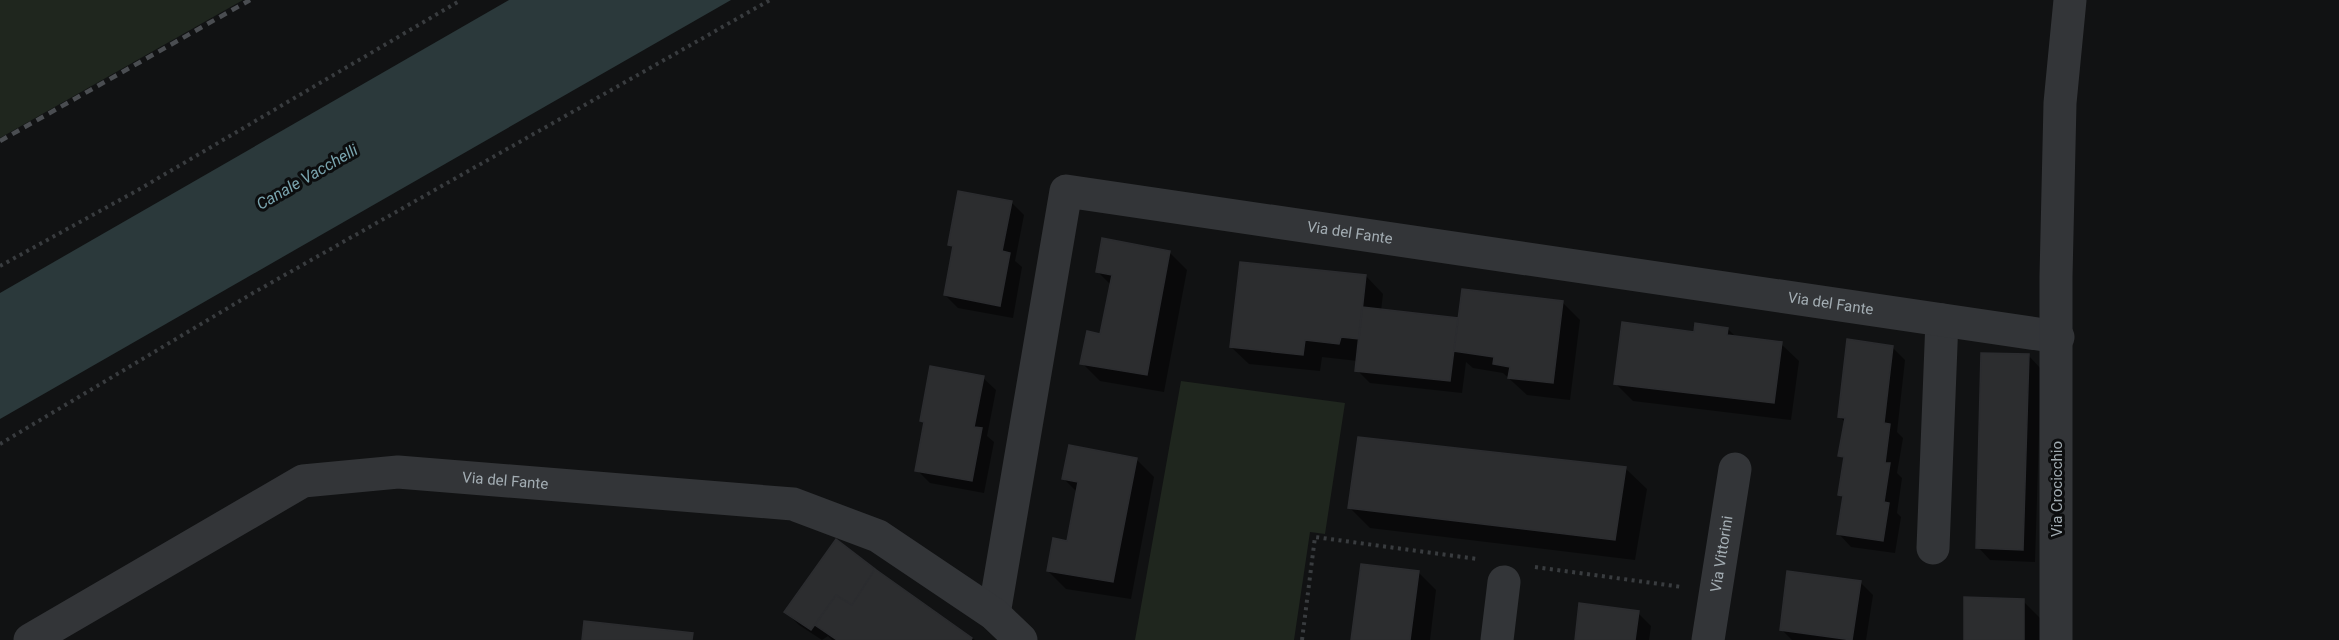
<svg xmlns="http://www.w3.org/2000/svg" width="2339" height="640" font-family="Roboto,sans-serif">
<rect width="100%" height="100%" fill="#111213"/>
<path fill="#1f261e" d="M0,0H243L0,138Z
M1181,381L1345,403L1325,534L1310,532L1294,640H1135Z"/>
<path fill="#2b393b" d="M509,0H731L0,419V293Z"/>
<path fill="#0007" d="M1011,202L1024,215L1015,261L1022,267L1013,318L958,308L945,295L954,249L950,244Z
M1169,252L1187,270L1164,392L1100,381L1082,363L1101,336L1111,285L1097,271Z
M1366,276L1383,294L1381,311L1459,321L1563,303L1580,320L1570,400L1527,395L1503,373L1473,368L1466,362L1462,393L1370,383L1357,370L1358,361L1322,357L1320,371L1249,364L1231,347Z
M1728,329L1737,338L1781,344L1799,361L1791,420L1633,401L1616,384L1696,334Z
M1892,347L1905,360L1897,432L1903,438L1897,473L1902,478L1897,513L1901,517L1895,553L1851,547L1839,534L1844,499L1839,495L1845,460L1840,455L1845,422L1840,417Z
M2029,356L2041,369L2035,562L1990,560L1978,547Z
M983,378L996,390L987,436L994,442L984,493L930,483L917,470L925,424L922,420Z
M1359,438L1626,469L1647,489L1635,560L1370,528L1349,507Z
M1136,459L1154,477L1131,599L1066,589L1048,571L1068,543L1078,493L1064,479Z
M874,570L975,640H832L828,636L822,640L799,625L786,612Z
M1418,572L1436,590L1430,640H1353Z
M1860,582L1873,595L1866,640H1792L1781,629Z
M2023,601L2044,622V640H1966Z
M1638,613L1651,626L1649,640H1576Z"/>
<path fill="#2c2d2f" stroke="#2b2c2f" stroke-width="1.5" d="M958,191L1012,201L1002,251L1010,253L1000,306L944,295L953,246L948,245Z
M1102,238L1170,251L1147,375L1080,364L1087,331L1100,334L1112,275L1096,272Z
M1240,262L1366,275L1359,339L1341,337L1339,344L1305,340L1303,355L1230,347Z
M1462,289L1563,301L1553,383L1508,378L1510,367L1493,364L1494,357L1454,351Z
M1362,307L1458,318L1450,381L1355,371Z
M1622,322L1694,332L1695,323L1728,328L1727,335L1782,342L1774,403L1614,384Z
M1847,339L1893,346L1884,423L1890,424L1885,463H1890L1884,502L1889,503L1883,541L1837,534L1843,496L1838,495L1844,457L1838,456L1845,418L1838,417Z
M1981,353L2029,354L2023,550L1976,548Z
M930,366L984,376L974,427L982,428L972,481L915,471L924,422L920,421Z
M1358,437L1626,467L1615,540L1348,508Z
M1069,445L1137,458L1113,582L1047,571L1053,538L1067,541L1078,482L1062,479Z
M836,539L875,569L852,605L836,595L811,630L784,612Z
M1361,564L1419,571L1410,640H1351Z
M875,569L972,638L971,640H837L815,625L836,595L852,605Z
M1787,571L1861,581L1852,640L1780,630Z
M1964,597L2024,599V640H1964Z
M1579,603L1639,611L1635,640H1575Z
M584,621L693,633L692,640H582Z"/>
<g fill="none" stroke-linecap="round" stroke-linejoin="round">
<path stroke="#393c3f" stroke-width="4" stroke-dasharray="3 4.5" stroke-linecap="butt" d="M0,266L138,190L461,0
M0,444L253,293L770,0
M1535,567L1682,587
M1302,640L1315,537L1477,559"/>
<g stroke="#333538" stroke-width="33">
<path d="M1933,548L1942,320"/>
<path id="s1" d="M994,614L1066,191L2058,337"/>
<path id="s2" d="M30,640L303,481L398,472L793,504L878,536L994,614L1021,640"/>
<path d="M1497,640L1504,582"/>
<path id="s3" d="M1708,640L1735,469"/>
<path d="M2056,640V277L2060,103L2070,0"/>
</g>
<path stroke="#4a4d51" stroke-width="4.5" stroke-dasharray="8 6" stroke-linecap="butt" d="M0,141L250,0"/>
</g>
<g text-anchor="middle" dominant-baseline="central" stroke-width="6" stroke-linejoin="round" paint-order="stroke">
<g font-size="15" fill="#a3adb3" stroke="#0c0d0e">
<text stroke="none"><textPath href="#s1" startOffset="716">Via del Fante</textPath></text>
<text stroke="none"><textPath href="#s1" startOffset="1202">Via del Fante</textPath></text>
<text stroke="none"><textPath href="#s2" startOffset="519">Via del Fante</textPath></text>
<text transform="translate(2057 489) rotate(-90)">Via Crocicchio</text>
<text stroke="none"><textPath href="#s3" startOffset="87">Via Vittorini</textPath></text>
</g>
<g font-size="16" font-style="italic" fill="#7aa5af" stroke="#0c0d0e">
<text transform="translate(307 177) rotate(-30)">Canale Vacchelli</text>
</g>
</g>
</svg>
